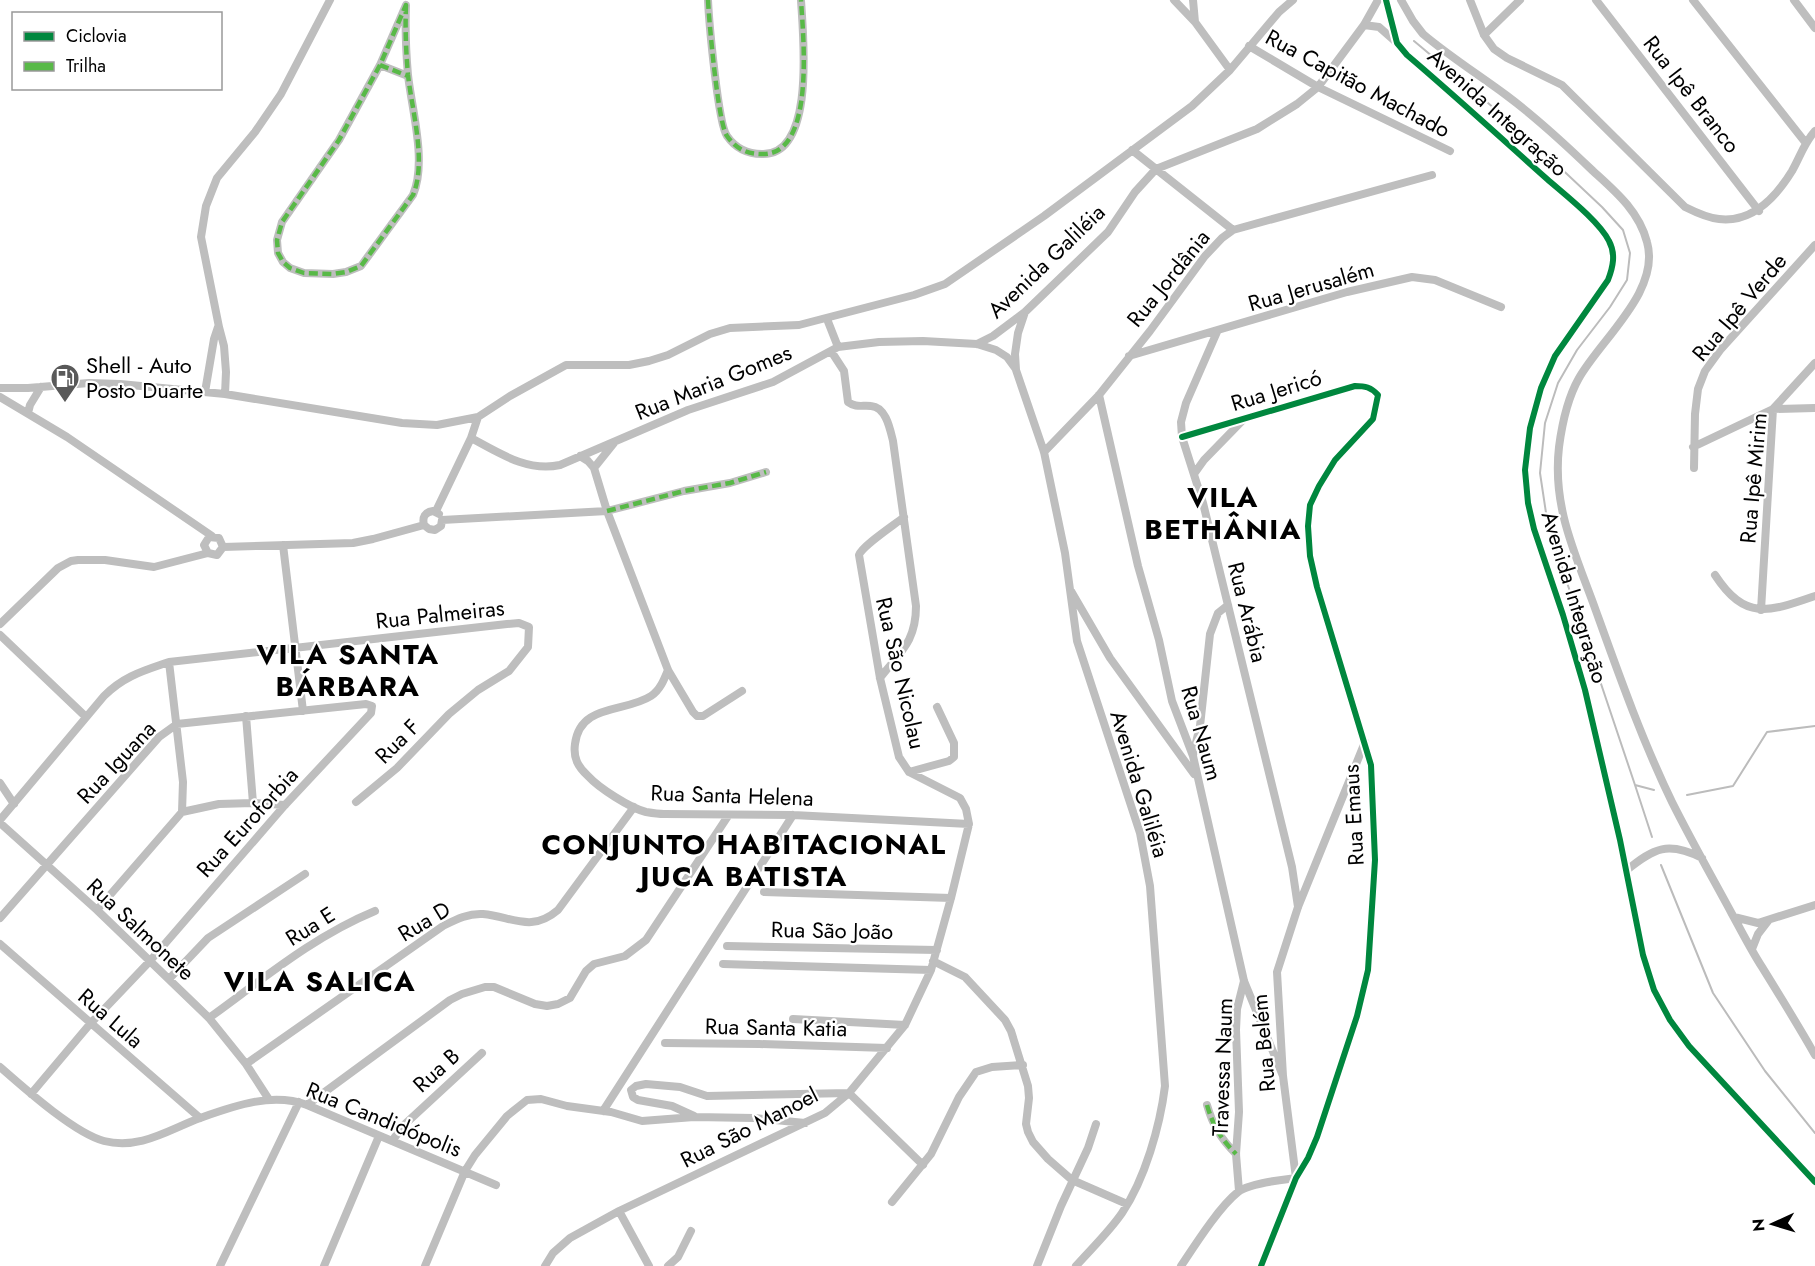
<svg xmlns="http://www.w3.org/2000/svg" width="1815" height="1266" font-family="Jost,sans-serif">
<rect width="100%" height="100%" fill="#fff"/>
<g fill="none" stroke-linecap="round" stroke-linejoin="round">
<path stroke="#bcbcbc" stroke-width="2" d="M1414,41L1519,129L1602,207L1623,230L1630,253L1627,280L1610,307L1577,350L1558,383L1545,423L1540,473L1548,526L1635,785L1654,790
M1635,785L1652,837
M1687,795L1733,786L1767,732L1815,726
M1661,865L1713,993L1765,1071L1815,1133"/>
<path stroke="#bebebe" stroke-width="8" d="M708,0C709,21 718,124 727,136C736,149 747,154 762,154C816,156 803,35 801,0
M1174,0L1195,22
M1193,0L1195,22L1230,70
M1386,0L1397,43L1407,55C1454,95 1501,138 1547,179C1564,194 1599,221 1609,241C1616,254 1613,267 1608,280L1555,356L1541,388L1530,428L1525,470L1528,503L1534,529L1563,615L1585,690L1620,840L1643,955L1654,990L1670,1020L1689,1046L1815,1182
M1401,0L1413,21L1423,34C1449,56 1479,75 1506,95C1537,118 1565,144 1593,171C1615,191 1639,211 1647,242C1661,291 1601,339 1579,378C1567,399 1562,424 1559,447C1552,508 1576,555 1596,611C1619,675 1642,740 1672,802C1691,840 1712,877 1732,914C1742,932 1751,950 1762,967C1780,996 1798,1025 1815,1055
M1470,0L1484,35L1494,49L1507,58L1562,85L1685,207C1695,212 1707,218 1719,219C1753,223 1776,197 1792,171C1800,157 1804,143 1815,131
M1596,0L1759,211
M1693,0L1805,142
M1794,0L1815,28
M406,5C405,29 406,52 408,75C412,111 427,162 413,195L361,266L346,272L333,274L304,273L290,268L283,262L278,253L277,240L282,222L339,140L380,65Z
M1364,25L1379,27L1396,42
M1484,35L1520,0
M1249,46L1318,87L1450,151
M380,65L408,76
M1132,150L1233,230
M1025,312L1018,333L1015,354L1016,370L1044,452L1065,553L1077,641L1140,833L1150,886L1165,1086C1160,1126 1145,1179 1122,1213C1109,1232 1091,1249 1076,1266
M827,319L838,347
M1217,332L1186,403L1181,422L1182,437L1203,503L1292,867L1298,907
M977,344L993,336L1025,312L1108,232L1135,192L1156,169L1257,129L1297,104L1318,87L1364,25L1378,0
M831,351L844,371L848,402C856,408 862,405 871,406C886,407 890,429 893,441L916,606C916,642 900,652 880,678
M1129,356L1347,292L1412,277L1435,280L1501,307
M0,388H28L89,383L120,384L225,394L402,423L437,425L478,417
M205,392L214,339L218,327
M225,394L226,372L224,346L219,327L201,237L206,206L217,178L255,132L281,94L330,0
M1099,395L1138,566L1159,640L1172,701L1193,756L1244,981L1283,1076
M0,397L67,437L212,536
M28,413L30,405L41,387
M1182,437L1355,386C1365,386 1371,387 1378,395L1373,419L1335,460L1319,486L1310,505L1308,526L1310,556L1317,587L1371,765L1375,860L1368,970L1357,1016L1317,1137L1308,1158L1296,1178L1261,1266
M471,438C499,453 527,472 560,465L688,410L773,382L838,347L879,342L923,341L977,344L996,350L1007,357L1015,368
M1693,447L1773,409L1815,408
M1044,452L1099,395L1150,331L1205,256L1222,238L1233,230L1432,175
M580,456L588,461L594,468L607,511L668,670L693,712L697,716H703L742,691
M594,468L614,443
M1694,468L1695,414L1698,389L1705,371L1721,349L1815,245
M1194,474L1204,460L1242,421
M436,511L471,438L478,417L510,396L566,365H629L649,361L668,355L710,334L730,328L799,325L914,295L945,284L1044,216L1192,106L1230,70L1279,12L1293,0
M442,520L607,511L684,491L730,483L766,472
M424,525C422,517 425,512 433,511L439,514
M424,525L429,529L435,530L441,526L442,520
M283,545L303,711
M223,547L353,543L373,539L424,525
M208,553L204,545L209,537L219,538L223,547
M1715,575C1745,621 1769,612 1815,596
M1071,591L1110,658L1194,774
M1761,610L1773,409L1815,363
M0,624L58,568L71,561L78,560H105L154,567L208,553L217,555L223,547
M0,635L86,717
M169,662L183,782L182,812
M668,670C664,680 660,690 651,696C625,713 580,703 575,744C573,758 578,767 588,776C599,788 630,808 646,812C652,813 658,814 664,814L793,815L969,824
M246,716L253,803
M1193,755L1200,726L1210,634L1218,613L1228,605
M909,772L949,761L954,757V743L937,707
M0,783L14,804
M0,820L104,696C124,676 143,671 169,662L507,624L519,623L529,627L528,647L509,671L478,690L449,714L397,768L356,802
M0,823L97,910L209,1018L246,1064L268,1098
M1627,870C1654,848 1668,841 1702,858
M764,892L951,898
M97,910L182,812L219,804L253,803L285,805
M1734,917L1758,923L1815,905
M0,918L159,737L177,724L366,704L372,706L371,713L285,805L150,961L90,1024L31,1094
M0,944L200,1118
M727,946L937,950
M1752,949L1758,934L1768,921
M933,961L965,977L1005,1020L1011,1031L1028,1086L1029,1098L1026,1124L1028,1132L1033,1142L1048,1159L1072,1180L1127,1204
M723,964L931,970
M169,979L208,938L305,874
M209,1018C263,979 314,936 375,911
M793,1019L905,1025
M665,1043L759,1044L887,1048
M246,1064L443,926C455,920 468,913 483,914C513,917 531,933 558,910L634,807
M0,1067C24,1088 74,1133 104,1141C140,1150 168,1130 200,1118C234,1106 272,1092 307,1105L496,1185
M307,1105L450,1000L462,994L485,987H494L535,1004L547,1006L558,1004L570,998L586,971L594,964L625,956L646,940L728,816
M1207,1105C1213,1126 1221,1139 1236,1154
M603,1111L793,815
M694,1116L672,1106L638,1100L633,1097L631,1090L636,1086L646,1084L680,1087L707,1096L849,1093L923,1165
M392,1141L404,1125L482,1053
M1296,1178L1283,1076L1277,972L1298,907L1365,742
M1239,1191L1236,1154L1239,1112L1236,1030L1237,1009L1244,981
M892,1202L931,1154L959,1097L976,1072L992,1067L1023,1065
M619,1211L649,1266
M220,1266L299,1102
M324,1266L379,1136
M425,1266L465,1171L475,1155L507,1116L527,1100L541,1099L567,1106L611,1112L642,1121L694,1117L754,1118L805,1123
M545,1266L553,1253L570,1238L619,1211L825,1113L849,1093L905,1025L931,970L951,898L969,824L966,809L960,798L909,772L899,757L880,678L859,555C862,546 894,525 904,517
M668,1266L678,1257L691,1231
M1037,1266L1061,1206L1088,1148L1096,1124
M1181,1266C1195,1245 1219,1207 1238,1192C1250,1183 1281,1180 1296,1178"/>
<path stroke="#58b947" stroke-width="4.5" stroke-dasharray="9 4.5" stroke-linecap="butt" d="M708,0C709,21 718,124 727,136C736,149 747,154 762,154C816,156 803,35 801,0
M406,5C405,29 406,52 408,75C412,111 427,162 413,195L361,266L346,272L333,274L304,273L290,268L283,262L278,253L277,240L282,222L339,140L380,65Z
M380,65L408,76
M607,511L684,491L730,483L766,472
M1207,1105C1213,1126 1221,1139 1236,1154"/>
<g stroke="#fff" stroke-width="10">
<path id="cycleway" d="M1386,0L1397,43L1407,55C1454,95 1501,138 1547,179C1564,194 1599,221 1609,241C1616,254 1613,267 1608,280L1555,356L1541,388L1530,428L1525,470L1528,503L1534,529L1563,615L1585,690L1620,840L1643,955L1654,990L1670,1020L1689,1046L1815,1182
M1182,437L1355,386C1365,386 1371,387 1378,395L1373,419L1335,460L1319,486L1310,505L1308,526L1310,556L1317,587L1371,765L1375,860L1368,970L1357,1016L1317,1137L1308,1158L1296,1178L1261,1266"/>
</g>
<use href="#cycleway" stroke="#00873e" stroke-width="6"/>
</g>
<defs>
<g id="fuel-pin" transform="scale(1.5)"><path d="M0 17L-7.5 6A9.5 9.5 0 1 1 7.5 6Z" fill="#595959" stroke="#fff"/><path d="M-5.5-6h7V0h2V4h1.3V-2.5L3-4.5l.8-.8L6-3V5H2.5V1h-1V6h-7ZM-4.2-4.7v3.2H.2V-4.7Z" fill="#fff"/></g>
</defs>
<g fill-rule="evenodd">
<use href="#fuel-pin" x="65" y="378"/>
</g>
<g text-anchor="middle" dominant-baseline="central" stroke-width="4.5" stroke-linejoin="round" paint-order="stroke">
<g font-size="22" fill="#000" stroke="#fff">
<text transform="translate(1358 83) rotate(28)">Rua Capitão Machado</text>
<text transform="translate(1692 94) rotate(52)">Rua Ipê Branco</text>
<text transform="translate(1498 112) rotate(42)">Avenida Integração</text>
<text transform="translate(1046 261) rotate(-44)">Avenida Galiléia</text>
<text transform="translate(1168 278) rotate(-51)">Rua Jordânia</text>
<text transform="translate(1311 286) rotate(-16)">Rua Jerusalém</text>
<text transform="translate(1739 307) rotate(-50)">Rua Ipê Verde</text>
<text transform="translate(713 382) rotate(-22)">Rua Maria Gomes</text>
<text transform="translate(1276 390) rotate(-17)">Rua Jericó</text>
<text transform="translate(1753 478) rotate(-85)">Rua Ipê Mirim</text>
<text transform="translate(1575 597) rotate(73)">Avenida Integração</text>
<text transform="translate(1248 612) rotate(76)">Rua Arábia</text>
<text transform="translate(440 614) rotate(-6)">Rua Palmeiras</text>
<text transform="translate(901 673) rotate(77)">Rua São Nicolau</text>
<text transform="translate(1202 733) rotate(74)">Rua Naum</text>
<text transform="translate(397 741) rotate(-45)">Rua F</text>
<text transform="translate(116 762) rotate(-47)">Rua Iguana</text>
<text transform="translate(1140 784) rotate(73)">Avenida Galiléia</text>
<text transform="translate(732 795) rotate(2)">Rua Santa Helena</text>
<text transform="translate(1353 815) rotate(-93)">Rua Emaus</text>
<text transform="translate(247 822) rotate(-48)">Rua Euroforbia</text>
<text transform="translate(424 921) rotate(-31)">Rua D</text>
<text transform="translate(310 926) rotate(-32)">Rua E</text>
<text transform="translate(141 929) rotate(43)">Rua Salmonete</text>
<text transform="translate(832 930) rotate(1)">Rua São João</text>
<text transform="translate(111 1018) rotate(41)">Rua Lula</text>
<text transform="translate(776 1027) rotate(1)">Rua Santa Katia</text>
<text transform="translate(1263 1043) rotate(-95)">Rua Belém</text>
<text transform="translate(1222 1067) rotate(-88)">Travessa Naum</text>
<text transform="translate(436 1070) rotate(-42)">Rua B</text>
<text transform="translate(384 1119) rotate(22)">Rua Candidópolis</text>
<text transform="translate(749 1127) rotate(-27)">Rua São Manoel</text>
</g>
<g font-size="22" fill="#000" stroke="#fff" text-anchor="start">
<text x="86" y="365">Shell - Auto<tspan x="86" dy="25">Posto Duarte</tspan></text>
</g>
<g font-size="28" font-weight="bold" letter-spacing="1.5" fill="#000" stroke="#fff">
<text x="1223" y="497">VILA<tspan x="1223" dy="32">BETHÂNIA</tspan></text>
<text x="348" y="654">VILA SANTA<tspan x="348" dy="32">BÁRBARA</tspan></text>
<text x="744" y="844">CONJUNTO HABITACIONAL<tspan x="744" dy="32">JUCA BATISTA</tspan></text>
<text x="320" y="981">VILA SALICA</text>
</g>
</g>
<rect x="12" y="12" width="210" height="78" fill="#ffffff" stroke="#999999" stroke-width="1.5"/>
<rect x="24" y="32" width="30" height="9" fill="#00873e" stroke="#999999" stroke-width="1.5"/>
<text x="66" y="42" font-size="18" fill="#000000">Ciclovia</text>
<rect x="24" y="62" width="30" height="9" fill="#58b947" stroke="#999999" stroke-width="1.5"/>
<text x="66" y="72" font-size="18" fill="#000000">Trilha</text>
<g transform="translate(1773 1224) rotate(266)" stroke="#ffffff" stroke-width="4.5" paint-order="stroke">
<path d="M0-4.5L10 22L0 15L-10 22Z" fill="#000000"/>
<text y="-9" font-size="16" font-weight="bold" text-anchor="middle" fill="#000000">N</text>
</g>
</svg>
